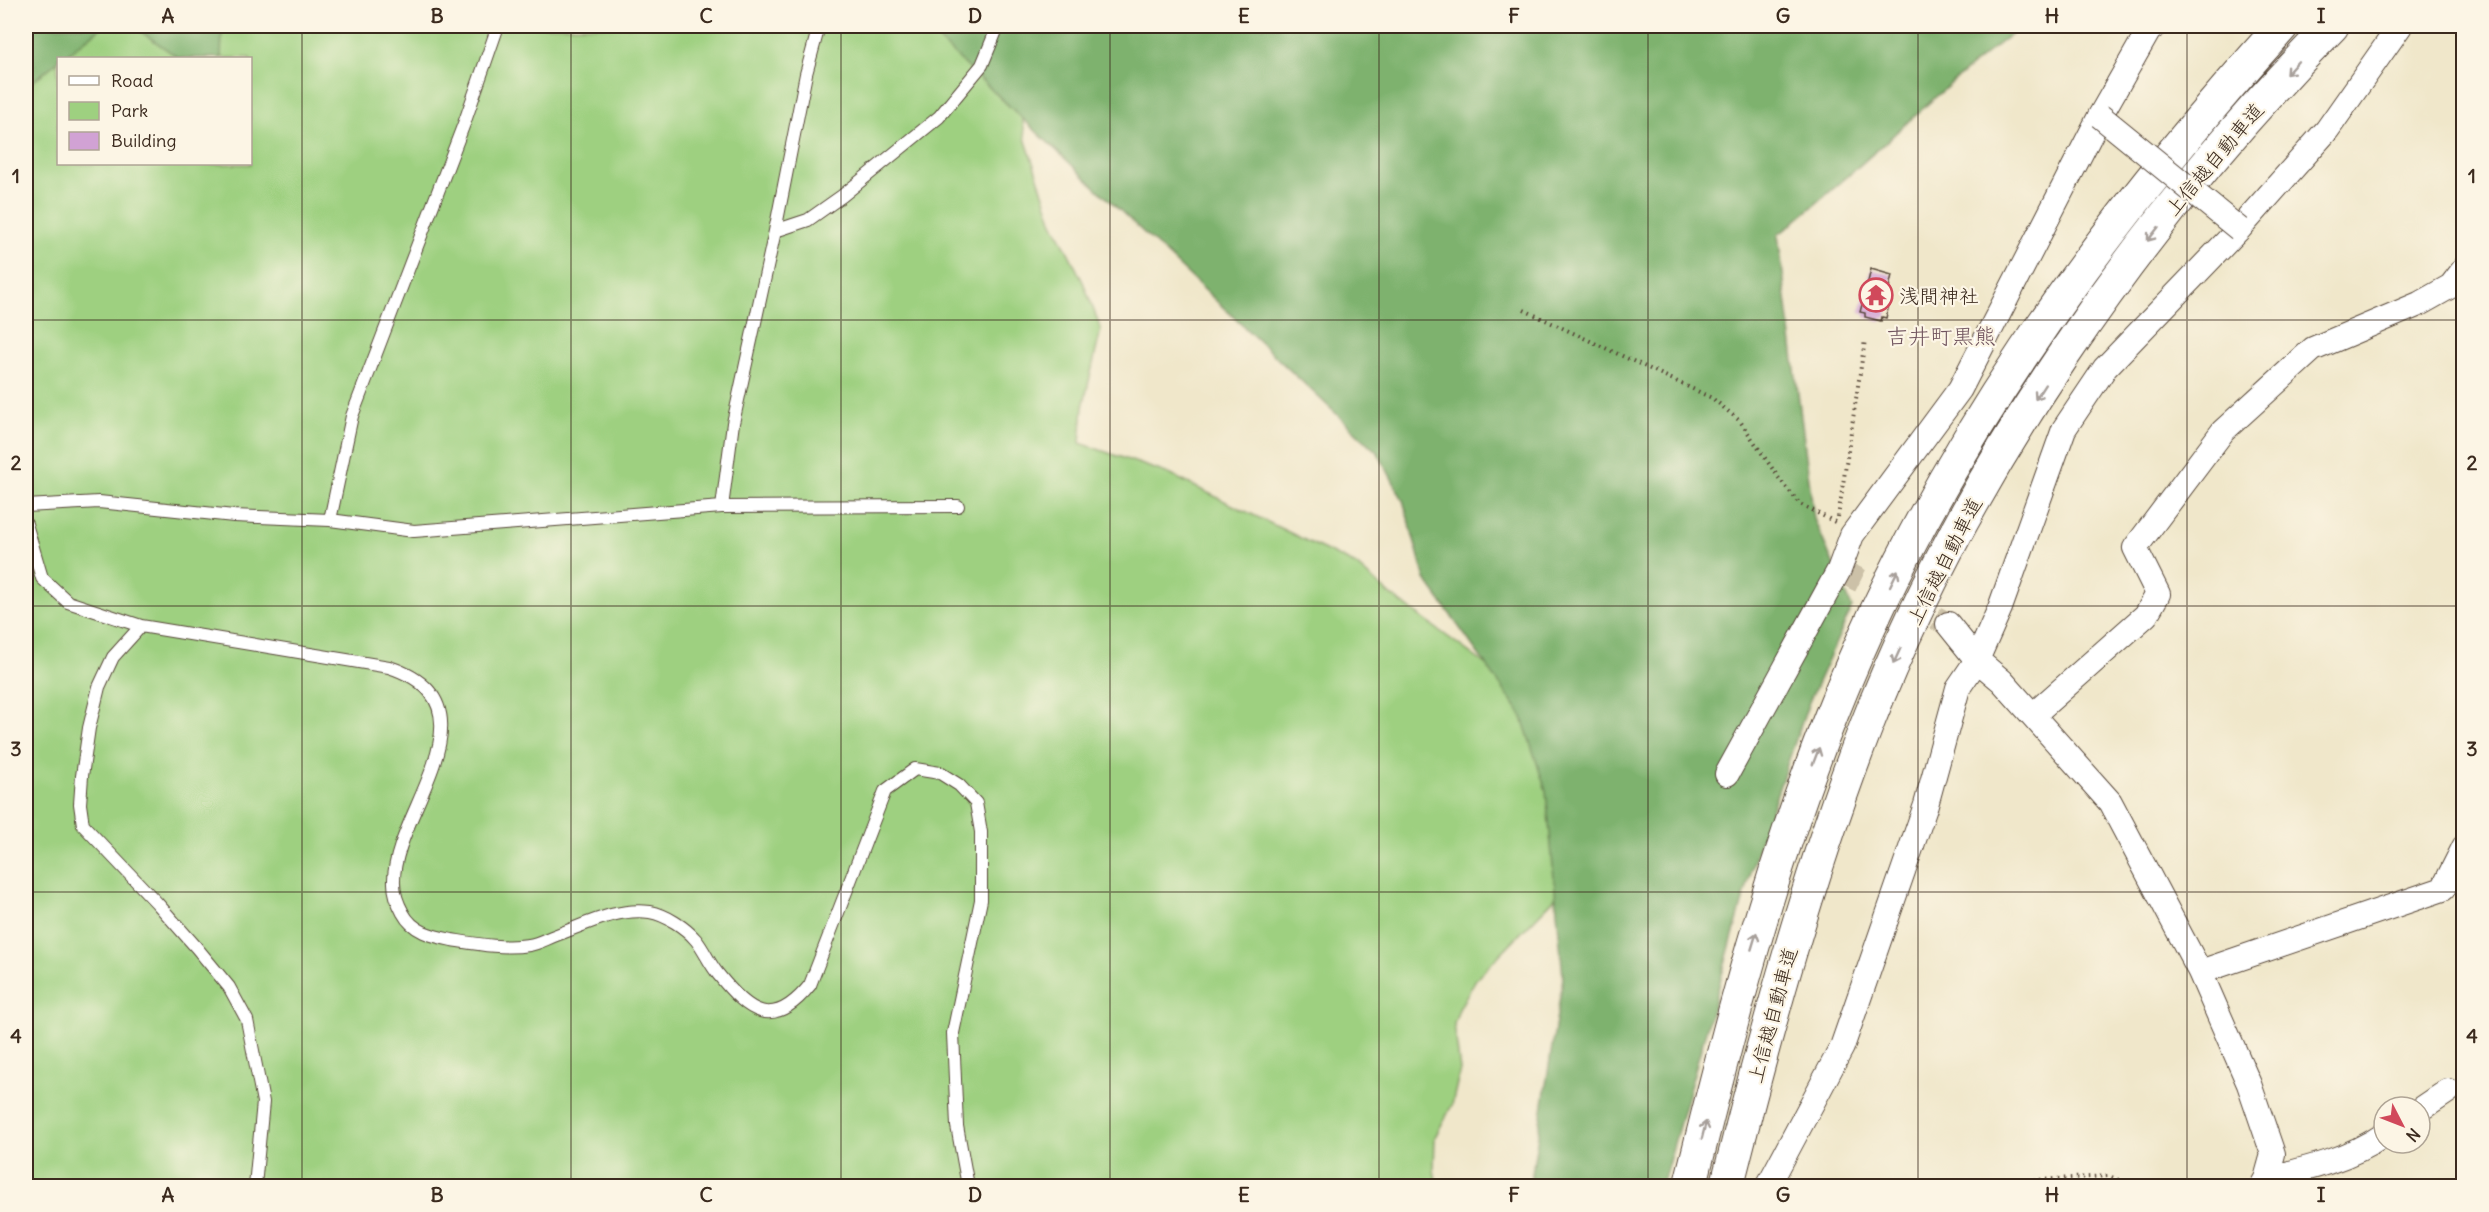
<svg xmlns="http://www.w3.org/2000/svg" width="2489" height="1212" font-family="Delius,'Klee One',sans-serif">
<rect width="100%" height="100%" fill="#fcf5e5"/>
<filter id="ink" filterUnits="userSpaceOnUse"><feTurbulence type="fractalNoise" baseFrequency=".0167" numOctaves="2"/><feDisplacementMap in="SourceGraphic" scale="12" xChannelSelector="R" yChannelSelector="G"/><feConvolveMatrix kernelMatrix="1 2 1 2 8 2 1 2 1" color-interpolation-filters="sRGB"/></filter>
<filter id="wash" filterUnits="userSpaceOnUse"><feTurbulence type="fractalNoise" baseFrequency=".008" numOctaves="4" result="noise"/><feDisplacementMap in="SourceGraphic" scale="24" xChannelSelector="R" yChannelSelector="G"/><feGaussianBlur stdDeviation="1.35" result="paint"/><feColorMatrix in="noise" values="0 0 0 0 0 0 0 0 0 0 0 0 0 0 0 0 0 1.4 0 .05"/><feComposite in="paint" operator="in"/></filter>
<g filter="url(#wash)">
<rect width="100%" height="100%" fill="#f0e7ca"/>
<path fill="#9ed080" stroke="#6c7d4f" stroke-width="1.5" d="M103,26H133L179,58H62Z
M222,26H1017L1013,60L1026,141L1052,220L1083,282L1101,329L1083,407L1080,443L1169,474L1356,565L1388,593L1515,686L1581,871L1476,979L1459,1009L1454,1024L1460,1070L1452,1105L1435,1137L1434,1170L1437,1186H26V87L58,61V164H250V58H221Z"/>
<path fill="#7eb26e" stroke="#5c6e46" stroke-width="1.5" d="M26,26H103L62,58H58V61L26,87Z
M133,26H222L221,58H179Z
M924,26H2022C1936,90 1862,169 1778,235L1814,519L1852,607L1809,702L1757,851L1662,1186H1530L1563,977L1546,791L1521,714L1425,579L1403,500L1378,453Z"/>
<g id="blocks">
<path fill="#d1a2d4" d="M1871,269L1892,275L1888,292L1883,291L1881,297L1890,300L1886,318L1882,317L1881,321L1865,317V313L1860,312L1865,294L1870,295L1873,288L1867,286Z"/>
</g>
</g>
<g filter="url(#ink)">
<use href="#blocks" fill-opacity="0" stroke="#564638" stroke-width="1.5"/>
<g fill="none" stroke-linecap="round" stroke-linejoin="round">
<path stroke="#ccc1a8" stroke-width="24" stroke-dasharray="24 12" stroke-linecap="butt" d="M1839,570L1948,624"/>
<g stroke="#564638" stroke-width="14">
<path id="service" d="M775,231L808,220L842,196L939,117L982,65L998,26
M26,506L99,502L234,516L330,520L414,531L722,507L958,506
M722,507L733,423L775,231L806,74L819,26
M330,520L352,416L465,121L498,26
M26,524L42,578L68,602L141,626L389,667C505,705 391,815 394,883C394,893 398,904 403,913C413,932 432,936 452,940C477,944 503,949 529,945C537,944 546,939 554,936C585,925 617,907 650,912C666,915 685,927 696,940C704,950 709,963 718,974C749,1013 773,1031 810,985L885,791L915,769L940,773L959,785L976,803L981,832V900L953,1033L957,1126L968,1186
M141,626L113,657L99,687L89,728L82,776L80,804L83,825L157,903L196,947L229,987L247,1020L263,1102L255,1186"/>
</g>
<g stroke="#564638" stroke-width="26">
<path id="minor" d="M1948,624L1977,660L2002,681L2110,802L2200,972L2249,1084L2273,1154L2266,1179L2262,1186
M2033,715L2146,615L2158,594L2135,548L2223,431L2313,349L2419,304L2451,286L2464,269
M1727,774L1839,570L1852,535L1960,389L2100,116L2149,30L2155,26
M2200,972L2443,889L2464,847
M2420,1110L2448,1091
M2266,1179C2307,1169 2349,1159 2384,1135
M1768,1186L1842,1047L1926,805L1958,688L1977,660L2000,608L2064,429L2105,368L2239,229L2327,130L2400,26"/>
</g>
<g stroke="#564638" stroke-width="35">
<path id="motorway" d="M1690,1186C1729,1027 1770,869 1831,716C1934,455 2095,233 2282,26
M1727,1186C1766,1031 1808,877 1866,727C1966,470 2140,222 2332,26"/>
</g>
<path stroke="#564638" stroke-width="4" stroke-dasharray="1.5 4.5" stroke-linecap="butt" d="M1524,310L1712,398L1740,421L1778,477L1800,504L1835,522
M1838,517L1865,340
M1993,1186L2000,1182L2109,1176L2133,1186"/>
<use href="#service" stroke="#fff" stroke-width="12"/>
<use href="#minor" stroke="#fff" stroke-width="24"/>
<use href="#motorway" stroke="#fff" stroke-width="33"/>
<g stroke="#564638" stroke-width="26" stroke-linecap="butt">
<path id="minor-bridge" d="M2100,116L2239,229"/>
</g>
<use href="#minor-bridge" stroke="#fff" stroke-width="24"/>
</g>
<defs><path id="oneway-shaft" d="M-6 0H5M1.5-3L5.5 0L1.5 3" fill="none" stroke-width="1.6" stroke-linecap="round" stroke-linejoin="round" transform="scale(1.5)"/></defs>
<g stroke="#a79f9a">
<use href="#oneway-shaft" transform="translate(2292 68) rotate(132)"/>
<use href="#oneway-shaft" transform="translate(2153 234) rotate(128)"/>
<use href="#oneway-shaft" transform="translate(2040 392) rotate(123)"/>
<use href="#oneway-shaft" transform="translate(1894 578) rotate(-64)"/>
<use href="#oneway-shaft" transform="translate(1897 656) rotate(114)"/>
<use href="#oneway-shaft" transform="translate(1816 756) rotate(-69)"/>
<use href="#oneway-shaft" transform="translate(1754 941) rotate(-73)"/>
<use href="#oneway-shaft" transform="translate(1704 1130) rotate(-76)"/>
</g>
</g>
<path fill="none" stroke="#3b2a1e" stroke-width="1.5" stroke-opacity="0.55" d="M302,26V1186M571,26V1186M841,26V1186M1110,26V1186M1379,26V1186M1648,26V1186M1918,26V1186M2187,26V1186M26,320H2464M26,606H2464M26,892H2464"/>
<defs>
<g id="temple-ring" transform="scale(1.725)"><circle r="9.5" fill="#fcf5e5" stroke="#d1495b" stroke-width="1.5"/><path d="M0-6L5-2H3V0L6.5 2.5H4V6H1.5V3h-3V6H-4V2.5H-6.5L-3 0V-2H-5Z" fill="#d1495b"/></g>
</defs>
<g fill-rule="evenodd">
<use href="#temple-ring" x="1876" y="295"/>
</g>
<g text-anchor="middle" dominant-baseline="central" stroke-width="4.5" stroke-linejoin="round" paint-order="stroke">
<g font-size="20" fill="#3b2a1e" stroke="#fcf5e5">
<text transform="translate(2214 159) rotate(-50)">上信越自動車道</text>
<text transform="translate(1944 561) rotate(-63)">上信越自動車道</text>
<text transform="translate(1772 1015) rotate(-75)">上信越自動車道</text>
</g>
<g font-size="20" fill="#3b2a1e" stroke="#fcf5e5" text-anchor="start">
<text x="1899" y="295">浅間神社</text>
</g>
<g font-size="22" fill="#70545e" stroke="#fcf5e5">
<text x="1941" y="336">吉井町黒熊</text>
</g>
</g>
<rect width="2489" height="1212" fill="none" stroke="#fcf5e5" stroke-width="66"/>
<rect x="57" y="57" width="195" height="108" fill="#fcf5e5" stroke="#afa495" stroke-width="1.5"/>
<rect x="69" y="76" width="30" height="9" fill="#ffffff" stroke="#afa495" stroke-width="1.5"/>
<text x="111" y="87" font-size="18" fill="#3b2a1e">Road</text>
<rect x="69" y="102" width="30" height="18" fill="#9ed080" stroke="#afa495" stroke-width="1.5"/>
<text x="111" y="117" font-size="18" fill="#3b2a1e">Park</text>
<rect x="69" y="132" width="30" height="18" fill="#d1a2d4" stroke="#afa495" stroke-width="1.5"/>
<text x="111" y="147" font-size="18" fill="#3b2a1e">Building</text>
<g transform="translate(2402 1125) rotate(132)"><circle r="28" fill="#fcf5e5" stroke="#afa495" stroke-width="1.5"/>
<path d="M0-4.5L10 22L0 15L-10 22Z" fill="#d1495b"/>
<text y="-9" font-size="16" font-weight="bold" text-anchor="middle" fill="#3b2a1e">N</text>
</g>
<rect x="33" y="33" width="2423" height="1146" fill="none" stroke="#3b2a1e" stroke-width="2"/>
<g font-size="20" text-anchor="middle" font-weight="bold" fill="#3b2a1e">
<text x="168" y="23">A</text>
<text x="437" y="23">B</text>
<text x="706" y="23">C</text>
<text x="975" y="23">D</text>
<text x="1244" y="23">E</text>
<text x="1514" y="23">F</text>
<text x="1783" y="23">G</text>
<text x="2052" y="23">H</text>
<text x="2321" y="23">I</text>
<text x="16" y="183">1</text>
<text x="2472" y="183">1</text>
<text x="16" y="470">2</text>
<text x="2472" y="470">2</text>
<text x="16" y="756">3</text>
<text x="2472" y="756">3</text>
<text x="16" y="1043">4</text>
<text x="2472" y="1043">4</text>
<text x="168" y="1202">A</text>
<text x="437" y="1202">B</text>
<text x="706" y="1202">C</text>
<text x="975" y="1202">D</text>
<text x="1244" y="1202">E</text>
<text x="1514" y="1202">F</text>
<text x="1783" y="1202">G</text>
<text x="2052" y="1202">H</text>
<text x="2321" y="1202">I</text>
</g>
</svg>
